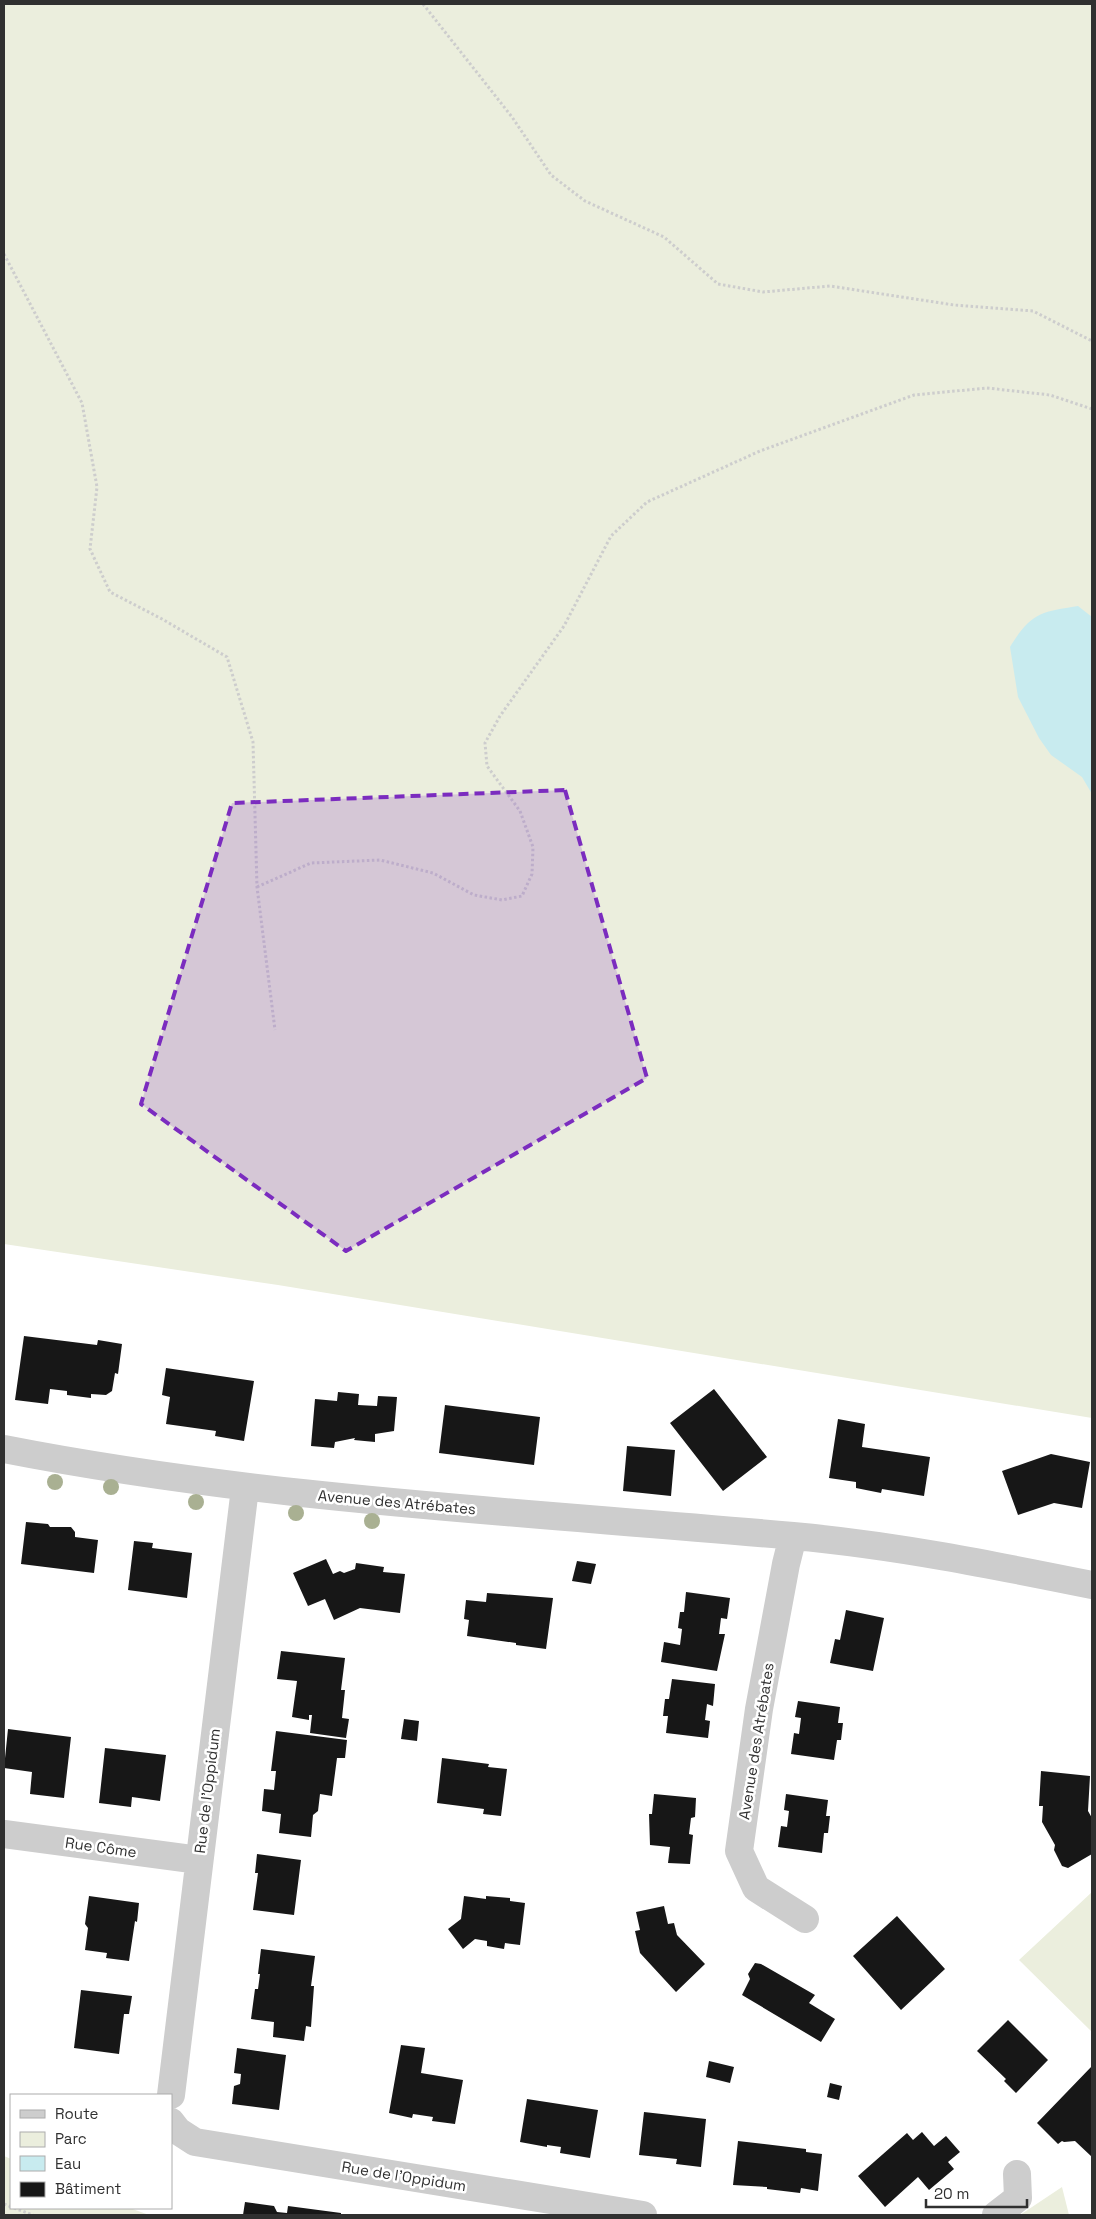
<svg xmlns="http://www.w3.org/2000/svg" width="1096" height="2219" font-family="'Space Grotesk',sans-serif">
<rect width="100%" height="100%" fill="#fff"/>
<path fill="#ebeedd" d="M4,4H1092V1418L278,1285L4,1244Z
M1092,1892V2032L1019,1960Z
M4,2156L11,2159V2208H130L149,2215H4Z
M1062,2187L1069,2215H1020Z"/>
<path fill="#c8ebef" d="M1078,606L1092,617V794L1082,777L1051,755L1039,738L1018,697L1010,647C1031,613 1040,612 1078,606Z"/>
<path fill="#171717" d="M24,1336L97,1345L98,1340L122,1344L118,1374L115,1373L112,1391L106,1395L91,1394V1398L67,1395V1391L50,1389L48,1404L15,1400Z
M166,1368L254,1381L244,1441L215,1436L216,1431L166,1424L170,1397L162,1395Z
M714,1389L767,1457L723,1491L670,1423Z
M338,1392L359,1394L358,1405L377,1406L378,1396L397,1397L394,1431L375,1434V1442L354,1440L355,1438L335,1442L334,1448L311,1446L315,1399L337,1401Z
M445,1405L540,1417L534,1465L439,1453Z
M838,1419L865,1424L862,1447L930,1457L924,1496L882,1489L881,1493L856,1488V1482L829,1478Z
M627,1446L675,1450L671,1496L623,1491Z
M1051,1454L1090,1462L1082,1508L1054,1503L1018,1515L1002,1471Z
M26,1522L48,1524L50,1527H71L75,1532V1537L98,1540L94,1573L21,1564Z
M134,1541L153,1543L152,1548L192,1553L187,1598L128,1590Z
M326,1559L333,1574L340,1571L344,1573L355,1569L356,1563L384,1567L383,1572L405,1574L400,1613L360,1608L334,1620L325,1599L308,1606L293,1573Z
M577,1561L596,1564L591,1584L572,1581Z
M686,1592L730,1598L727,1619L721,1618L719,1634H725L717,1671L661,1662L664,1642L680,1645L682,1629L678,1628L680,1612H684Z
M487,1593L553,1598L546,1649L516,1645V1643L467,1636L469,1620L464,1619L466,1600L486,1602Z
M846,1610L884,1618L873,1671L830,1663L835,1639L840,1640Z
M281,1651L345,1658L341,1690H345L342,1718L349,1719L346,1738L310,1733L312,1715H309V1720L292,1717L297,1681L277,1679Z
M672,1679L715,1684L713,1706L707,1704L705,1720L710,1721L708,1738L666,1733L668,1716H663L665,1699H669Z
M798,1701L840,1707L838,1723H843L841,1740H837L834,1760L791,1754L794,1733L799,1734L801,1718L795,1717Z
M404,1719L419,1721L417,1741L401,1739Z
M8,1729L71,1737L64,1798L30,1794L32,1772L4,1768Z
M276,1731L347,1740L345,1758H337L332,1796L320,1794L318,1811L313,1815L311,1837L279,1833L281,1814L262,1811L264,1789L274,1790L276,1771H271Z
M105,1748L166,1755L160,1801L132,1797L131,1807L99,1803Z
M442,1758L489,1764L488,1767L507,1769L501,1816L483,1814L484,1809L437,1803Z
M1041,1771L1090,1776L1088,1811L1092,1818V1854L1068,1868L1062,1866L1054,1850L1055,1845L1042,1822L1043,1806H1039Z
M654,1794L696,1798L695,1817L691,1818L689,1834L693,1835L690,1864L668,1863L670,1847L650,1845L649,1814H652Z
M786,1794L828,1800L826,1816H830L828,1833H824L822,1853L778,1847L781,1826L787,1827L789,1811L784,1810Z
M257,1854L301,1860L294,1915L253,1910L258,1873H255Z
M89,1896L139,1903L137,1922L135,1921L129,1961L106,1958L107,1953L85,1950L88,1928L85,1924Z
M464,1896L486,1899V1896L510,1898V1901L525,1903L520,1945L505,1943L504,1949L487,1946V1941L475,1939L463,1949L448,1929L461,1919Z
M664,1906L668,1924L674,1923L677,1935L705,1964L676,1992L640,1953L635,1931L640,1930L636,1912Z
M897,1916L945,1969L901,2010L853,1956Z
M261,1949L315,1956L311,1986H314L311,2027L306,2026L304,2041L273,2037L274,2022L251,2019L255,1989H258L260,1974H258Z
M755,1963L761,1964L815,1995L809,2003L835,2019L821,2042L742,1995L750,1979L748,1974Z
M81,1990L132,1996L129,2014H124L119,2054L74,2048Z
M1008,2020L1048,2060L1016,2093L1004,2081L1006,2079L977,2051Z
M401,2045L425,2048L421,2073L463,2080L455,2124L432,2121L433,2117L413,2114L412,2118L389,2113Z
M237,2048L286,2055L279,2110L232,2104L234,2086L240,2084L241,2074L234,2073Z
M709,2061L734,2067L730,2083L706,2077Z
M1092,2066V2157L1075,2141L1064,2142L1062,2141L1058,2144L1037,2123Z
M830,2083L842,2086L839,2100L827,2097Z
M527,2099L598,2110L590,2158L560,2153L561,2147L547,2145V2147L520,2142Z
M644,2112L706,2119L701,2167L676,2164L677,2159L639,2155Z
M922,2132L934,2146L946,2136L960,2152L948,2162L954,2169L929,2190L918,2177L885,2207L858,2176L907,2133L913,2140Z
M738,2141L806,2149V2152L822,2154L818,2191L801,2188L800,2193L767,2189V2187L733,2185Z
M245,2202L274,2206L277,2212L287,2213L288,2206L341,2213V2215H243Z"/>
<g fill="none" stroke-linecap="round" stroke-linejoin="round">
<path stroke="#cdcdcd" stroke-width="3" stroke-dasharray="2.5 2.5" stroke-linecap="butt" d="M423,4L512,117L551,175L585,201L664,237L718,284L763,292L830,286L954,305L1033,311L1092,341
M4,254L82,403L97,487L90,549L110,592L162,619L227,657L253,742L257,887L275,1030
M257,887L311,863L380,860L433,873L474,895L502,900L522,896L532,874L533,847L520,811L487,766L485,743L500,716L564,626L611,536L647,502L760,451L914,395L987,388L1050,395L1092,409
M4,2204L11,2207
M14,2208L33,2215"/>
<path stroke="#cdcdcd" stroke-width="28" d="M4,1449C264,1500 529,1512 793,1536C894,1545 993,1565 1092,1585
M793,1536L786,1564L759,1709L739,1851L756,1888L805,1919
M4,1834L199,1860
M171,2095L245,1488
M171,2122L178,2131L195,2142L643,2215
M996,2215L1018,2198L1017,2174"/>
</g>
<g fill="#a9b092">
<circle cx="55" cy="1482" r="8"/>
<circle cx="111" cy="1487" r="8"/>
<circle cx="196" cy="1502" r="8"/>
<circle cx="296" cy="1513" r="8"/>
<circle cx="372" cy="1521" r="8"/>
</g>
<path fill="#7b2cbf" fill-opacity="0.2" stroke="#7b2cbf" stroke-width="4" stroke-dasharray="10 6" stroke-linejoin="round" d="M565,790L647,1078L346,1251L141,1104L232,803Z"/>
<g text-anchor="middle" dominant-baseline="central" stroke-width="5" stroke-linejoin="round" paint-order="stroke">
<g font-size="15" fill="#303030" stroke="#fff">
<text transform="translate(397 1502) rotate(5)">Avenue des Atrébates</text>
<text transform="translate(756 1741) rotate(-81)">Avenue des Atrébates</text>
<text transform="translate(207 1791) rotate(-83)">Rue de l'Oppidum</text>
<text transform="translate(101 1847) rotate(8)">Rue Côme</text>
<text transform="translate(404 2176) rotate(9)">Rue de l'Oppidum</text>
</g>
</g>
<rect width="1096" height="2219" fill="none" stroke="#303030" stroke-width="10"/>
<rect x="10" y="2094" width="162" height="115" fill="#ffffff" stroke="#acacac"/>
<rect x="20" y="2110" width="25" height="8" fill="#cdcdcd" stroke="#acacac"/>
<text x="55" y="2119" font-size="15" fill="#303030">Route</text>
<rect x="20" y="2132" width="25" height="15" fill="#ebeedd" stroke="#acacac"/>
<text x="55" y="2144" font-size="15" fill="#303030">Parc</text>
<rect x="20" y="2156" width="25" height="15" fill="#c8ebef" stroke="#acacac"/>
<text x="55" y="2169" font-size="15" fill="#303030">Eau</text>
<rect x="20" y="2182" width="25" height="15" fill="#171717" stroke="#acacac"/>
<text x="55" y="2194" font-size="15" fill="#303030">Bâtiment</text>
<path d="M926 2199v8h101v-8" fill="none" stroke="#303030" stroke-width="2.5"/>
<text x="934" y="2199" font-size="15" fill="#303030" stroke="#ffffff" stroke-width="4" paint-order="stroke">20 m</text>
</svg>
